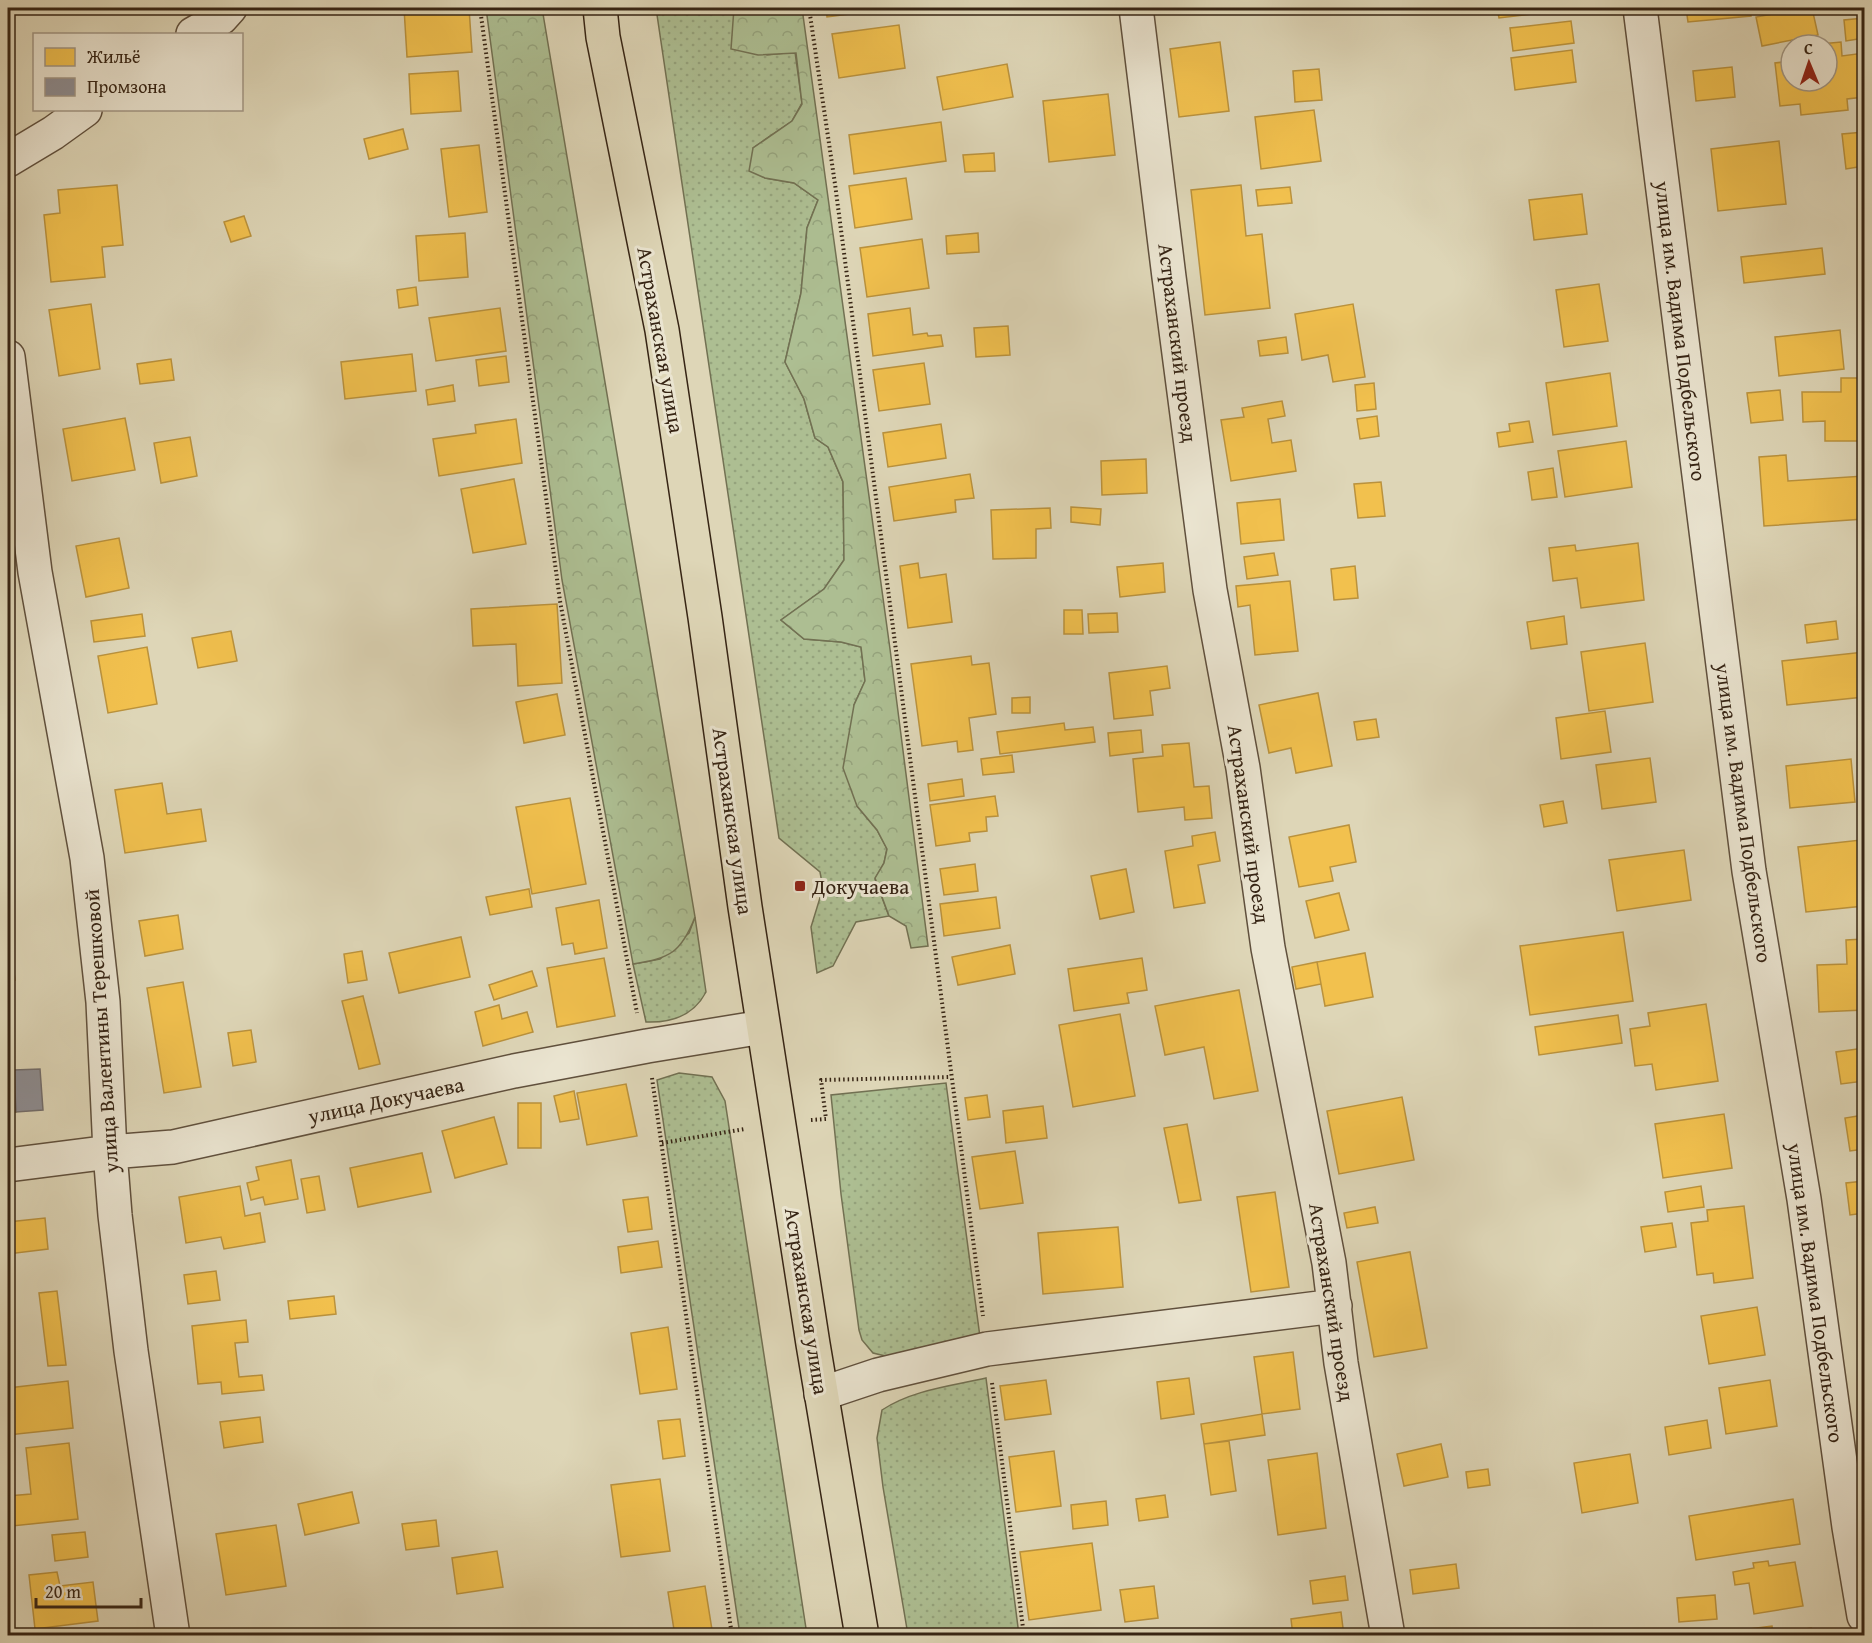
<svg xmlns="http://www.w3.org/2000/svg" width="1872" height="1643" font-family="'Gentium Book Plus',serif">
<defs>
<pattern id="grass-dots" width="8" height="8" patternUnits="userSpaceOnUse" patternTransform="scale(1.5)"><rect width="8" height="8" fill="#adbe92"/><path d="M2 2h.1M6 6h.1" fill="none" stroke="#95a37d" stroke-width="1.8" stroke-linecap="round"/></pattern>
<pattern id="forest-crowns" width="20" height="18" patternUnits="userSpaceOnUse" patternTransform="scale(1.5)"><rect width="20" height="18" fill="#adbe92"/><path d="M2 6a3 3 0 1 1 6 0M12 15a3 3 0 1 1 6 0" fill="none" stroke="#95a37d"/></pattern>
</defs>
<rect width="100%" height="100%" fill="#ded6b7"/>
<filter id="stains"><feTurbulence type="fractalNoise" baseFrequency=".00333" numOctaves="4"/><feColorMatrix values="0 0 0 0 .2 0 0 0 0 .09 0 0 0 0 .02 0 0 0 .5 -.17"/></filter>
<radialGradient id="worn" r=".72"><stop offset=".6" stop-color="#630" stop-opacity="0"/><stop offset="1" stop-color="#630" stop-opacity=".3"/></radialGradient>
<path fill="url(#grass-dots)" stroke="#727153" stroke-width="1.5" d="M656,8H734L733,11L767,55L795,52L802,103L792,121L753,148L765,178L794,183L818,200L807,228L801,293L785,362L804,399L815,438L828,447L843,482L844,560L824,589L781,620L804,639L841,642L861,647L865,681L854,705L857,806L877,830L887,849L884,863L875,879L889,916L856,922L833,966L817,973L811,927L823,888L820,872L779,838Z
M695,917L706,992C694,1015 671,1023 646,1022L633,964L660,959L689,933Z
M679,1073L712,1077L725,1101L807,1635H740L657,1080Z
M946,1083L980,1337L898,1359L873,1353L862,1340L859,1330L841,1194L831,1095Z
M986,1378L1019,1635H908L883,1487L877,1438L882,1410C912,1390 951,1386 986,1378Z"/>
<path fill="url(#forest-crowns)" stroke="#727153" stroke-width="1.5" d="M486,8H542L695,917C681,953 670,958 633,964L562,580Z
M734,8H802L890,649L928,946L911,948L906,926L889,916L875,878L884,863L887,849L877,830L857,806L843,768L854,705L865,681L861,647L841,642L804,639L781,620L824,589L844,560L843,482L828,447L815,438L804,399L785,362L801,293L807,228L818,200L794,183L765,178L749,171L753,148L792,121L802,104L796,53L758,55L731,49Z"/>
<path fill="#f2c14e" stroke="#ba923d" stroke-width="1.5" d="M8,8H22V13L8,15Z
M404,8H469L472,52L407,57Z
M826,8H897L827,17Z
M1497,8H1573V9L1499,18Z
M1686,8H1750L1751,16L1688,22Z
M1806,8H1812L1818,35L1762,46L1756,17Z
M1864,18V38L1846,41L1844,20Z
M1571,21L1574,43L1513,51L1510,28Z
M899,25L905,68L839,78L832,34Z
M1220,42L1229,111L1179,117L1170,49Z
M1841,42L1842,56L1864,53V97L1847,99L1848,110L1801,115L1800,104L1780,106L1775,63L1791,61V81H1827V45H1809Z
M1572,50L1576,82L1515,90L1511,58Z
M1007,64L1013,97L943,110L937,77Z
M1732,67L1735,97L1696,101L1693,71Z
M1319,69L1322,100L1295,102L1293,71Z
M458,71L461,111L411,114L409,74Z
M1108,94L1115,155L1049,162L1043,101Z
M1314,110L1321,161L1261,169L1255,117Z
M941,122L946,161L854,174L849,135Z
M403,129L408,149L369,159L364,139Z
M1864,132V166L1846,169L1842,134Z
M1779,141L1786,204L1718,211L1711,149Z
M479,145L487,212L449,217L441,149Z
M994,153L995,171L965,172L963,155Z
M906,178L912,219L855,228L849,186Z
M117,185L123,245L102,247L105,277L51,282L44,215L60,213L58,190Z
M1241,185L1246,236L1262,234L1270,308L1205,315L1191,190Z
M1290,187L1292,203L1258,206L1256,190Z
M1582,194L1587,234L1534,240L1529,200Z
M244,216L251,236L231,242L224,222Z
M465,233L468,277L419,281L416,236Z
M978,233L979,252L947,254L946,236Z
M922,239L929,288L867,297L860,248Z
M1822,248L1825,274L1744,283L1741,257Z
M1599,284L1608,341L1564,347L1556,290Z
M416,287L418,305L399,308L397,290Z
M91,304L100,369L59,376L49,310Z
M1353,304L1365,377L1333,382L1328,355L1302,360L1295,314Z
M500,308L506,351L436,361L429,318Z
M910,308L913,335L927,333L928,336L941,335L943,346L873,356L868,314Z
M1008,326L1010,355L976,357L974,328Z
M1840,330L1844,369L1779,376L1775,337Z
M1286,337L1288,353L1260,356L1258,341Z
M412,354L416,391L345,399L341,362Z
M506,356L509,382L479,386L476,360Z
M171,359L174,380L140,384L137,364Z
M924,363L930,404L879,411L873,370Z
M1610,373L1617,426L1553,435L1546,383Z
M1841,378H1864V441H1825V421L1803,422L1802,392H1841Z
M1374,383L1376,409L1357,411L1355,385Z
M453,385L455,401L428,405L426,390Z
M1780,390L1783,420L1751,423L1747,393Z
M1282,401L1285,416L1268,419L1272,443L1291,440L1296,471L1231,481L1221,420L1244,417L1242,408Z
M1377,416L1379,436L1360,439L1357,419Z
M125,418L135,470L72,481L63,429Z
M516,419L522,463L439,476L433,439L476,433L475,425Z
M1529,421L1533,442L1499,447L1497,433L1510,431L1509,424Z
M941,424L946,458L888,467L883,433Z
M190,437L197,476L161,483L154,443Z
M1626,441L1632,487L1565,497L1558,451Z
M1786,455L1788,481L1864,476V519L1764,526L1759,457Z
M1146,459L1147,493L1102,495L1101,461Z
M1553,468L1557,497L1532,500L1528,472Z
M970,474L974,498L955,500L956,512L894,521L889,487Z
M514,479L526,544L473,553L461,489Z
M1381,482L1385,516L1358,518L1354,484Z
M1280,499L1284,540L1241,544L1237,503Z
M1071,507L1101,509L1100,525L1071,522Z
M1050,508L1051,528L1036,529V558L993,559L991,510Z
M119,538L129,588L86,597L76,546Z
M1638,543L1644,600L1581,608L1577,578L1553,581L1549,548L1575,545L1576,551Z
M1274,553L1278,575L1247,579L1244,557Z
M918,563L920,578L946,574L952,622L908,628L900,566Z
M1163,563L1165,592L1120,597L1117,567Z
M1355,566L1358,598L1334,600L1331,569Z
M1290,581L1298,651L1255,655L1250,605L1238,607L1236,586Z
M557,604L562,683L518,686L516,644L473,646L471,609Z
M1064,610H1082L1083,634H1064Z
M1117,613L1118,632L1089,633L1088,614Z
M142,614L145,636L94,642L91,621Z
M1564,616L1567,644L1531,649L1527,622Z
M1836,621L1838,639L1807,643L1805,625Z
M231,631L237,661L198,668L192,638Z
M1645,643L1653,702L1589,711L1581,652Z
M147,647L157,704L108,713L98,656Z
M1864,652V697L1787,705L1782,661Z
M971,656L972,665L989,663L996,714L969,718L973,750L958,752L957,741L922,746L911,664Z
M1167,666L1170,688L1150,691L1153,715L1114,719L1109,673Z
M1318,693L1332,766L1296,773L1291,748L1269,753L1259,705Z
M557,694L565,735L524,743L516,702Z
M1030,697V713H1012V698Z
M1605,711L1611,752L1561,759L1556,718Z
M1376,719L1379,737L1357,740L1354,722Z
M1064,723L1065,730L1093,727L1095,742L1000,754L997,732Z
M1141,730L1143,752L1110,756L1108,733Z
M1189,743L1194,787L1209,786L1212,818L1185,820L1184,807L1138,812L1133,759L1163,756L1162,745Z
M1012,755L1014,772L983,775L981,759Z
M1650,758L1656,802L1602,809L1596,765Z
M1851,759L1855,802L1790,808L1786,766Z
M962,779L964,796L930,801L928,784Z
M162,783L167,814L201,809L206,841L125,853L115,790Z
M995,796L998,816L986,817L987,831L969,833L970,841L936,846L930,805Z
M570,798L586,884L532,894L516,807Z
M1563,801L1567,823L1544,827L1540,805Z
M1349,825L1356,862L1330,867L1333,881L1299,887L1289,837Z
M1215,832L1220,861L1198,865L1205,903L1174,908L1165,851L1193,846L1192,836Z
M1861,840L1864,876V906L1806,912L1798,847Z
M1684,850L1691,900L1617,911L1609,860Z
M975,864L978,891L944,895L940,869Z
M1126,869L1134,912L1100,919L1091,876Z
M529,889L532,907L490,915L486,897Z
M1339,893L1349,930L1315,938L1306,901Z
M996,897L1000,928L944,936L940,904Z
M599,900L607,948L575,954L573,943L562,945L556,908Z
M178,915L183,949L145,956L139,921Z
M8,918L15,980L8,981Z
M1623,932L1633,1001L1530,1015L1520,946Z
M461,937L470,977L399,993L389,953Z
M1864,939V1010L1819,1012L1817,965L1847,964L1846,940Z
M1010,945L1015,974L958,985L952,957Z
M362,951L367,980L348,983L344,954Z
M1365,953L1373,997L1325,1006L1317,962Z
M604,958L615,1016L557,1027L547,968Z
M1142,958L1147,990L1127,993L1129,1003L1074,1011L1068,969Z
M1317,962L1321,984L1296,989L1292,967Z
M532,971L537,986L494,1000L489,985Z
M183,982L201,1087L164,1093L147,988Z
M1239,990L1258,1091L1214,1099L1204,1047L1165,1055L1155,1006Z
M363,996L380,1064L359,1069L342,1001Z
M1706,1004L1718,1081L1656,1090L1652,1064L1635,1066L1630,1029L1650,1026L1648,1013Z
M499,1005L502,1019L527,1012L533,1032L483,1046L475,1012Z
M1120,1014L1135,1096L1073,1107L1059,1025Z
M1618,1015L1622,1043L1539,1055L1535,1027Z
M251,1030L256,1062L233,1066L228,1033Z
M1864,1048V1084V1081L1841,1084L1836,1052Z
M8,1054H13L16,1112L8,1113Z
M626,1084L637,1136L587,1145L577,1093Z
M574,1091L579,1119L560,1122L554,1096Z
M987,1095L990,1117L968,1120L965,1098Z
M1402,1097L1414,1160L1339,1174L1327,1111Z
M518,1103H541V1148H518Z
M1043,1106L1047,1138L1006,1143L1003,1111Z
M1724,1114L1732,1168L1663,1178L1655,1124Z
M1864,1115V1149L1850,1151L1845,1118Z
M494,1117L507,1164L455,1178L442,1131Z
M1187,1124L1201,1200L1179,1203L1164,1128Z
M1015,1151L1023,1203L980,1209L972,1157Z
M422,1153L431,1192L358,1207L350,1168Z
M291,1160L298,1199L265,1205L263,1197L251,1200L247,1183L259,1180L256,1167Z
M319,1176L325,1210L307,1213L301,1179Z
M1864,1181V1213L1850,1215L1846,1183Z
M240,1186L245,1216L260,1213L265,1242L224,1249L221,1237L186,1243L179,1197Z
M1701,1186L1704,1207L1668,1212L1665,1192Z
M1275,1192L1289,1287L1251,1292L1237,1197Z
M648,1197L652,1229L628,1232L623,1200Z
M1744,1206L1753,1278L1714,1283L1713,1273L1697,1275L1691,1223L1708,1221L1707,1210Z
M1375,1207L1378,1223L1347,1228L1344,1213Z
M45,1218L48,1249L8,1254V1222Z
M1672,1223L1676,1247L1645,1252L1641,1227Z
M1118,1227L1123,1287L1043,1294L1038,1233Z
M658,1241L662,1267L621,1273L618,1247Z
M1410,1252L1427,1348L1374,1357L1357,1262Z
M216,1271L220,1300L188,1304L184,1275Z
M57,1291L66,1365L48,1366L39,1293Z
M334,1296L336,1314L290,1319L288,1301Z
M1757,1307L1765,1355L1709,1364L1701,1316Z
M246,1320L248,1342L235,1343L239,1377L262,1375L264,1390L222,1394L221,1382L198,1384L192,1326Z
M668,1327L677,1389L640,1394L631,1333Z
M1293,1352L1300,1409L1262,1414L1254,1357Z
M1189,1378L1194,1414L1161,1419L1157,1382Z
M1046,1380L1051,1414L1005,1420L1000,1386Z
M1770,1380L1777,1426L1726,1434L1719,1388Z
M68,1381L73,1428L8,1435V1388Z
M1262,1414L1265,1435L1204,1444L1201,1424Z
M260,1417L263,1442L224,1448L220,1422Z
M680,1419L685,1456L663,1459L658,1421Z
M1707,1420L1711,1448L1669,1455L1665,1427Z
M1229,1441L1236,1491L1211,1495L1204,1444Z
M69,1443L78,1519L12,1526L8,1496L31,1494L26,1448Z
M1441,1444L1448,1477L1404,1486L1397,1454Z
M1054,1451L1061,1506L1016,1512L1009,1457Z
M1317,1453L1326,1528L1278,1535L1268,1460Z
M1630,1454L1638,1503L1582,1513L1574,1463Z
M1488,1469L1490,1485L1468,1488L1466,1472Z
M660,1479L670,1551L621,1557L611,1485Z
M352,1492L359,1523L305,1535L298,1504Z
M1165,1495L1168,1517L1139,1521L1136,1499Z
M1793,1499L1800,1544L1696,1560L1689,1516Z
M1106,1501L1108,1525L1073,1529L1071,1505Z
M436,1520L439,1546L406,1550L402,1524Z
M276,1525L286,1586L226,1595L216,1534Z
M85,1532L88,1557L55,1561L52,1535Z
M1092,1543L1101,1610L1029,1620L1020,1552Z
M497,1551L503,1587L457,1594L452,1558Z
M1768,1561L1769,1566L1795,1562L1803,1606L1754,1614L1749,1583L1735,1585L1733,1572L1754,1568L1753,1563Z
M1456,1564L1459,1588L1413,1594L1410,1570Z
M57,1572L60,1586L93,1582L98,1621L35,1629L29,1575Z
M1345,1576L1348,1600L1313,1604L1310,1581Z
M705,1586L713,1636H675L668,1592Z
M1154,1586L1158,1618L1125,1622L1120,1590Z
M1715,1595L1717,1619L1679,1622L1677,1598Z
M1341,1612L1344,1636H1293L1291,1619Z
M1772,1626L1773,1634L1811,1628L1812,1636H1743L1742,1630Z"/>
<path fill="#8d8d92" stroke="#736e6c" stroke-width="1.5" d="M40,1069L43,1110L16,1112L14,1070Z"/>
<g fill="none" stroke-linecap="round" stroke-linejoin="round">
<g stroke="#60503d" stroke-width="36">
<path id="minor" d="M1136,8L1169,277L1210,590L1243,768L1268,948L1329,1263L1341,1363L1388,1636
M1640,8L1749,871L1804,1199L1849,1527L1864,1616
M193,34L221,18L230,8
M8,160L53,133L85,110
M8,357L35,572L87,858L103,1002L110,1152L115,1215L131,1351L173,1636
M8,1165L110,1152L173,1147L514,1071L647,1046L763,1027
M821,1394L878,1375L987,1349L1335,1306"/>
</g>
<g stroke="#362414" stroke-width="36">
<path id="primary" d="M600,8L603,37L662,330L705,617L745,907L813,1344L862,1636"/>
</g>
<path stroke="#362414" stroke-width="4" stroke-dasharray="1.5 3" stroke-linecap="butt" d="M480,8L560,601L637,1013
M809,8L835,184L983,1316
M652,1078L732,1636
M811,1120L826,1119L821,1080L951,1077
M662,1143L745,1129
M992,1383L1024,1636"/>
<use href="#minor" stroke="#eae4d0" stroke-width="33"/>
<use href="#primary" stroke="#ded6b7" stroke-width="33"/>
</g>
<rect fill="#8f2418" stroke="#eae4d0" stroke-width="2" x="794" y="880" width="12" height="12" rx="3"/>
<g text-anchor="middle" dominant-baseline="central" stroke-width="6" stroke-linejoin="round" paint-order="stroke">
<g font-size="21" fill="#362414" stroke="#eae4d0">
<text transform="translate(1681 331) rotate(83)">улица им. Вадима Подбельского</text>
<text transform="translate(661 340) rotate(80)">Астраханская улица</text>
<text transform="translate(1178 343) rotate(83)">Астраханский проезд</text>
<text transform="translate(1744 813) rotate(82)">улица им. Вадима Подбельского</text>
<text transform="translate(733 821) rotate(82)">Астраханская улица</text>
<text transform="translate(1249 824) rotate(82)">Астраханский проезд</text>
<text transform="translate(101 1031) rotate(-94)">улица Валентины Терешковой</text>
<text transform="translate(386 1100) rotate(-12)">улица Докучаева</text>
<text transform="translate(1816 1293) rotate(82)">улица им. Вадима Подбельского</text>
<text transform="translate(807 1301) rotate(81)">Астраханская улица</text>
<text transform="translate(1332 1302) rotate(81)">Астраханский проезд</text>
</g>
<g font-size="21" fill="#362414" stroke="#eae4d0" text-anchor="start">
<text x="812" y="886">Докучаева</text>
</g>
</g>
<rect width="1872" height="1643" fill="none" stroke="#ded6b7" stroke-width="30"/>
<rect x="9" y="9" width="1854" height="1625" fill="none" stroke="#362414" stroke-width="3"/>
<rect x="15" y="15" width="1842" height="1613" fill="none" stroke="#362414" stroke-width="1.5"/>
<rect x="33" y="33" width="210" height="78" fill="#eae4d0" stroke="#a29785" stroke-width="1.5"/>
<rect x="45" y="48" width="30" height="18" fill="#f2c14e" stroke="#a29785" stroke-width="1.5"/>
<text x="87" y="63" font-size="18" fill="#362414">Жильё</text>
<rect x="45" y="78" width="30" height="18" fill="#8d8d92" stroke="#a29785" stroke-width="1.5"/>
<text x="87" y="93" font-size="18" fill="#362414">Промзона</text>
<g transform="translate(1809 63) rotate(358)"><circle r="28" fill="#eae4d0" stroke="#a29785" stroke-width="1.5"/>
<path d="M0-4.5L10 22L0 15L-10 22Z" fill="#8f2418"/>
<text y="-9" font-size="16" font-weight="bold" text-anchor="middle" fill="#362414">С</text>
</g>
<path d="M36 1598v9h105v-9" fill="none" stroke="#362414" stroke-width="3"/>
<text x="45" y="1598" font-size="18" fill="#362414" stroke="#eae4d0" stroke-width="4.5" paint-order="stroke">20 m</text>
<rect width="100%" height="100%" filter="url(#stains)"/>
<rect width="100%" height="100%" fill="url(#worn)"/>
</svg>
